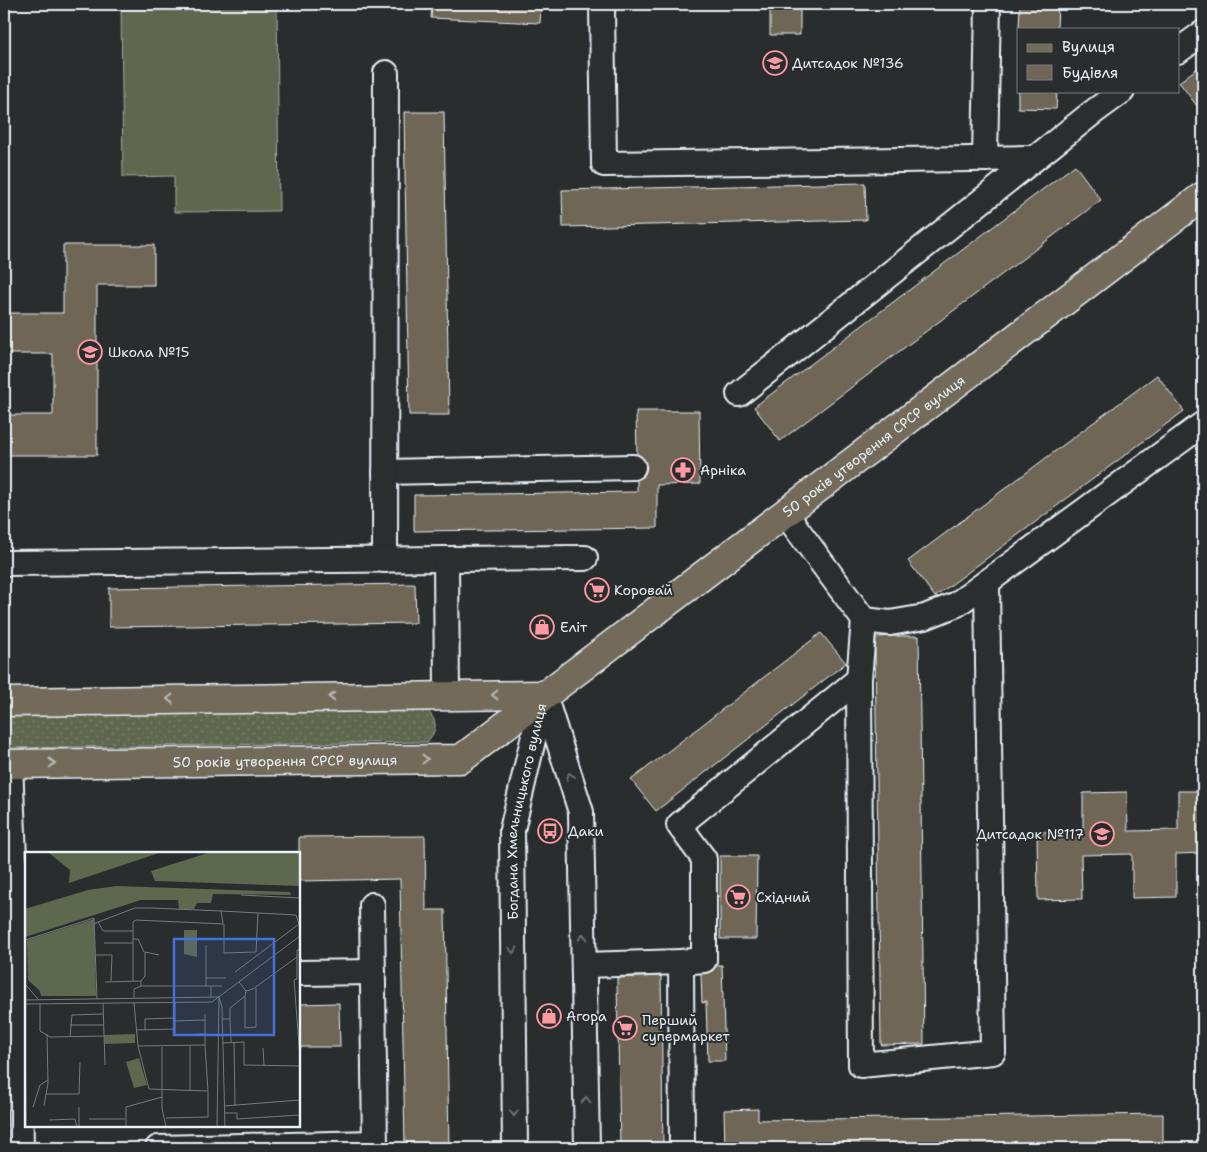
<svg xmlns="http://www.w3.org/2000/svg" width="1207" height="1152" font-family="'Shantell Sans',sans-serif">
<defs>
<pattern id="grass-dots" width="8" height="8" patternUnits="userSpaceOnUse" patternTransform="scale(1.25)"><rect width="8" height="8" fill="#5e684f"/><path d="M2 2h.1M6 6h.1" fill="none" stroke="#757e69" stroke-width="1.8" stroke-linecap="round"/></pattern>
</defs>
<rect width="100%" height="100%" fill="#2a2d2e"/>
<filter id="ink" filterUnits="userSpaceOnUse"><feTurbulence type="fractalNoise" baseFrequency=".02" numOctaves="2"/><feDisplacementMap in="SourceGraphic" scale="10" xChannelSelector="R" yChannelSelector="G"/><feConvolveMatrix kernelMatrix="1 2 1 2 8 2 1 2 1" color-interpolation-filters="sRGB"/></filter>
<g filter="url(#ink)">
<path fill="url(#grass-dots)" stroke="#a3aca4" d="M426,709C438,721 438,729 427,742L4,748V715Z"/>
<path fill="#5e684f" stroke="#a3aca4" d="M121,4H277L279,211L174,212V176L123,177Z"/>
<path fill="#6f6656" stroke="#e8f1f8" d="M432,4H541L540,23L431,18Z
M770,4H800V35H770Z
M1020,4H1058L1057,29H1019Z
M1203,64V114L1179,82Z
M1018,91H1057L1056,109L1018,108Z
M404,112H444L449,415H409Z
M1075,165L1101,200L780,441L754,407Z
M865,183L866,220L563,227L562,190Z
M63,245H154V285H97V455H4V415H53V354H4V313H63Z
M1157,375L1184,411L935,597L908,561Z
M636,411H699L700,484L657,485V528L414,531V495L637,492V480L645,474L647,467L644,460L637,454Z
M415,584L416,623L109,627V588Z
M821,633L846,663L656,811L631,780Z
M894,636H919L924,1044L881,1045L875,650L876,637Z
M1178,791H1203V853L1176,854V897L1132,898V854L1081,855L1082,899L1038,900L1037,832L1083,831V793L1127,792L1128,831L1178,830Z
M425,836L426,910H445L449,1148H405L400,879L299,881V837Z
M720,856H757L756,939H720Z
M717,965H722L725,1061H708L706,1002L702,1003L701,974L711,972Z
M661,976L663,1148H620L617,978Z
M339,1003L340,1047H299V1004Z
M758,1109V1120L1163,1114V1148H725L724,1110Z"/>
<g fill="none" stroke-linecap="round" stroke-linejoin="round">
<g stroke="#e8f1f8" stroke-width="28">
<g id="minor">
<path d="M602,4L604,164L1035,158"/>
<path d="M1178,51L1203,33"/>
<path d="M985,159L988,4"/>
<path d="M739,394L1092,113L1122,91"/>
<path d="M385,472L633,467"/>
<path d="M785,513L864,620L890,623L925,617L957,604L1203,424"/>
<path d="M385,560L386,73"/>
<path d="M4,563L446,559"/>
<path d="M859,679L861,1065L993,1052L987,582"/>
<path d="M544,695L581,812L587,1148"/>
<path d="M447,696L446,559L585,558"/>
<path d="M10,763L18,952L21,1148"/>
<path d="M372,905L375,1148"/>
<path d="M681,962L704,960V859L679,825L859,679L864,620"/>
<path d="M584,965L681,962L682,1148"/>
<path d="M299,973L373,972"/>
<path d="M158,1148L375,1143"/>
<path id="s1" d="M515,1148L512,830L543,697"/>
</g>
</g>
<g stroke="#e8f1f8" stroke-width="31">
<g id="major">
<path d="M4,702L544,695"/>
<path id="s2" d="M4,764L461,759L1203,196"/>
</g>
</g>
<use href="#minor" stroke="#2a2d2e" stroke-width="24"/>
<use href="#major" stroke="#736b5a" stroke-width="28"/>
</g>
<defs><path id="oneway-chevron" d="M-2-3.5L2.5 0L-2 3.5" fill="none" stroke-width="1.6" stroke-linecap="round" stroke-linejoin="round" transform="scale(1.25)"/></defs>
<g stroke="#b9bbb9">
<use href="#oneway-chevron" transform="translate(495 695) rotate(179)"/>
<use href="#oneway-chevron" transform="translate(332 697) rotate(179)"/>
<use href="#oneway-chevron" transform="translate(170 699) rotate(179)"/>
<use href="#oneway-chevron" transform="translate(425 759) rotate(-1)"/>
<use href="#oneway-chevron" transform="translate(52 763) rotate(-1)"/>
</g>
<g stroke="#6c7275">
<use href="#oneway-chevron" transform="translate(570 776) rotate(-108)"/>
<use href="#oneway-chevron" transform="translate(583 937) rotate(-91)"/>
<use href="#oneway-chevron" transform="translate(513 950) rotate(90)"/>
<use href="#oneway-chevron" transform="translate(586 1100) rotate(-91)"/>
<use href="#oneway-chevron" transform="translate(514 1113) rotate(90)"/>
</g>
</g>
<defs>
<g id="school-ring" transform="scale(1.25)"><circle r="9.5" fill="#2a2d2e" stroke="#ff9aa2" stroke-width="1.5"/><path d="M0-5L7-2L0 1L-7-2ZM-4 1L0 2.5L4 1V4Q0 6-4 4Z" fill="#ff9aa2"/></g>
<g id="pharmacy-ring" transform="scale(1.25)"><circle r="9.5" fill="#2a2d2e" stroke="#ff9aa2" stroke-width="1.5"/><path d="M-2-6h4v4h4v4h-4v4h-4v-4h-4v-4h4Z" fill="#ff9aa2"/></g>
<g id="supermarket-ring" transform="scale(1.25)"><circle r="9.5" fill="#2a2d2e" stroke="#ff9aa2" stroke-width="1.5"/><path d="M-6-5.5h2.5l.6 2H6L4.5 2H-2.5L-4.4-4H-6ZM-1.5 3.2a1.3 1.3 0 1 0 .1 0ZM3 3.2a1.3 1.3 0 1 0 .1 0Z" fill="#ff9aa2"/></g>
<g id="shop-ring" transform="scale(1.25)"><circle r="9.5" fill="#2a2d2e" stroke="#ff9aa2" stroke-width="1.5"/><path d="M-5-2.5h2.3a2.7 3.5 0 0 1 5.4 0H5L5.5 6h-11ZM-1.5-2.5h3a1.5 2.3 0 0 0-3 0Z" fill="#ff9aa2"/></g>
<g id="bus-ring" transform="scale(1.25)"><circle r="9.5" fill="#2a2d2e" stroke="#ff9aa2" stroke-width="1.5"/><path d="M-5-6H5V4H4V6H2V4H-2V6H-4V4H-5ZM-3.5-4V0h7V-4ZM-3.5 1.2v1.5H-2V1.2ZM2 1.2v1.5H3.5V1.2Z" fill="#ff9aa2"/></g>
</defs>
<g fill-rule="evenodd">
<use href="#school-ring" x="775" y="63"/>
<use href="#school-ring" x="90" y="352"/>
<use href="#pharmacy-ring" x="683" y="470"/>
<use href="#supermarket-ring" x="597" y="590"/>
<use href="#shop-ring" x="542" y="627"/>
<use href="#bus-ring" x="550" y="831"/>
<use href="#school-ring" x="1102" y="834"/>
<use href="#supermarket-ring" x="738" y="897"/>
<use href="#shop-ring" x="549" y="1016"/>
<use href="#supermarket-ring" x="625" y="1028"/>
</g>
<g text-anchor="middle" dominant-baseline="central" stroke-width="4" stroke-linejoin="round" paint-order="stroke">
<g font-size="14" fill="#e8f1f8" stroke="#2a2d2e" text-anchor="start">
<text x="792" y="63">Дитсадок №136</text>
<text x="108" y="352">Школа №15</text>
<text x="700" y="470">Арніка</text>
<text x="614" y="590">Коровай</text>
<text x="560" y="627">Еліт</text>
<text x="568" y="831">Даки</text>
<text x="1084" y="834" text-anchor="end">Дитсадок №117</text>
<text x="756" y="897">Східний</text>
<text x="566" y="1016">Агора</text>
<text x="642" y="1020">Перший<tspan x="642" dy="16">супермаркет</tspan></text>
</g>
<g font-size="14" fill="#e8f1f8" stroke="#2a2d2e">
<text stroke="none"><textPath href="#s2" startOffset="975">50 років утворення СРСР вулиця</textPath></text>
<text stroke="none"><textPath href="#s2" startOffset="281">50 років утворення СРСР вулиця</textPath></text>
<text stroke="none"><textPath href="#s1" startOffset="338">Богдана Хмельницького вулиця</textPath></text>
</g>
</g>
<g transform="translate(25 852)">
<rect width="275" height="275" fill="#2a2d2e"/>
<path d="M91,34L265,40L266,43L188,42L186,51H172L169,57H154L153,48H116L0,85V57L63,38ZM69,67L71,144H16L15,139L3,128L2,88Z" fill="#5e684f"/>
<path d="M137,0L44,31L45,18L24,1ZM186,0H275V34L130,29L126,19ZM159,78H172V105L159,102ZM110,182V191L80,192L79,183ZM114,206L122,233L109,236L101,210Z" fill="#5e684f"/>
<path fill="none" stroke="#767b7f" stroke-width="1" d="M216,43L275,46M196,59L233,61M73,70L110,56H127L196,59L198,71M69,72L73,70L78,79H108V91H79M108,79V70L111,68L199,72V101L231,100M108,87H113L119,100M0,88L69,66L72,147M70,103H87L86,129M272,105V127L269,128L275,206M210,120L274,72L271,63L233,61L231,100M181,126H201M108,129V91M116,129L120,124V100L134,103M80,130L116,129V134H186M214,130L221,139L228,137L272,105V98H275M0,132L13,147M181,134V93M220,144V176L231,175V136M186,145V134H197M194,145L197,155L200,275M109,146V137L116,134M0,148L194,145M78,151L80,213M109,151L113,194L180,193L183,239L124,237L113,194M150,151V183L180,182M0,152L187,150L275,84M0,152L1,275M15,152V179L25,185L79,184M180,162V193M198,167H205L206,190M205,167V156L220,144L221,139M150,169L180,168M45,173H79M111,178L150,177M120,178V167L150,166M45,185L47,163L78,162M209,190L210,253M198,191L219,190V213L275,214M165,193V239M137,195V256L141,275M238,196L239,213M21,242H54L55,210M19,254L23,231L22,182M199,254L275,248M8,255L15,233L23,228M54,255V275M200,261H212V267L275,263M141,266L183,265V239M64,267H100M24,268L50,267L52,275M101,275V255L137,245M192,275L194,146"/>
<path fill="#466fde" fill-opacity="0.15" stroke="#466fde" stroke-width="2.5" d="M149,87H249V183H149Z"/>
<rect width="275" height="275" fill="none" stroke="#e8f1f8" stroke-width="2.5"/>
</g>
<rect width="1207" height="1152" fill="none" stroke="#2a2d2e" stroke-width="20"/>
<rect x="10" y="10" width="1187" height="1132" fill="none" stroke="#e8f1f8" stroke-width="2" filter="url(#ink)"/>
<rect x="1017" y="28" width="162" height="65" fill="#2a2d2e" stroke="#767b7f"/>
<rect x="1027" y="44" width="25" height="8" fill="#736b5a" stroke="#767b7f"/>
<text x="1062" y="52" font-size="15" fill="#e8f1f8">Вулиця</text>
<rect x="1027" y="65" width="25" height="15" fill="#6f6656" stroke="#767b7f"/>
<text x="1062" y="78" font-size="15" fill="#e8f1f8">Будівля</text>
</svg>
